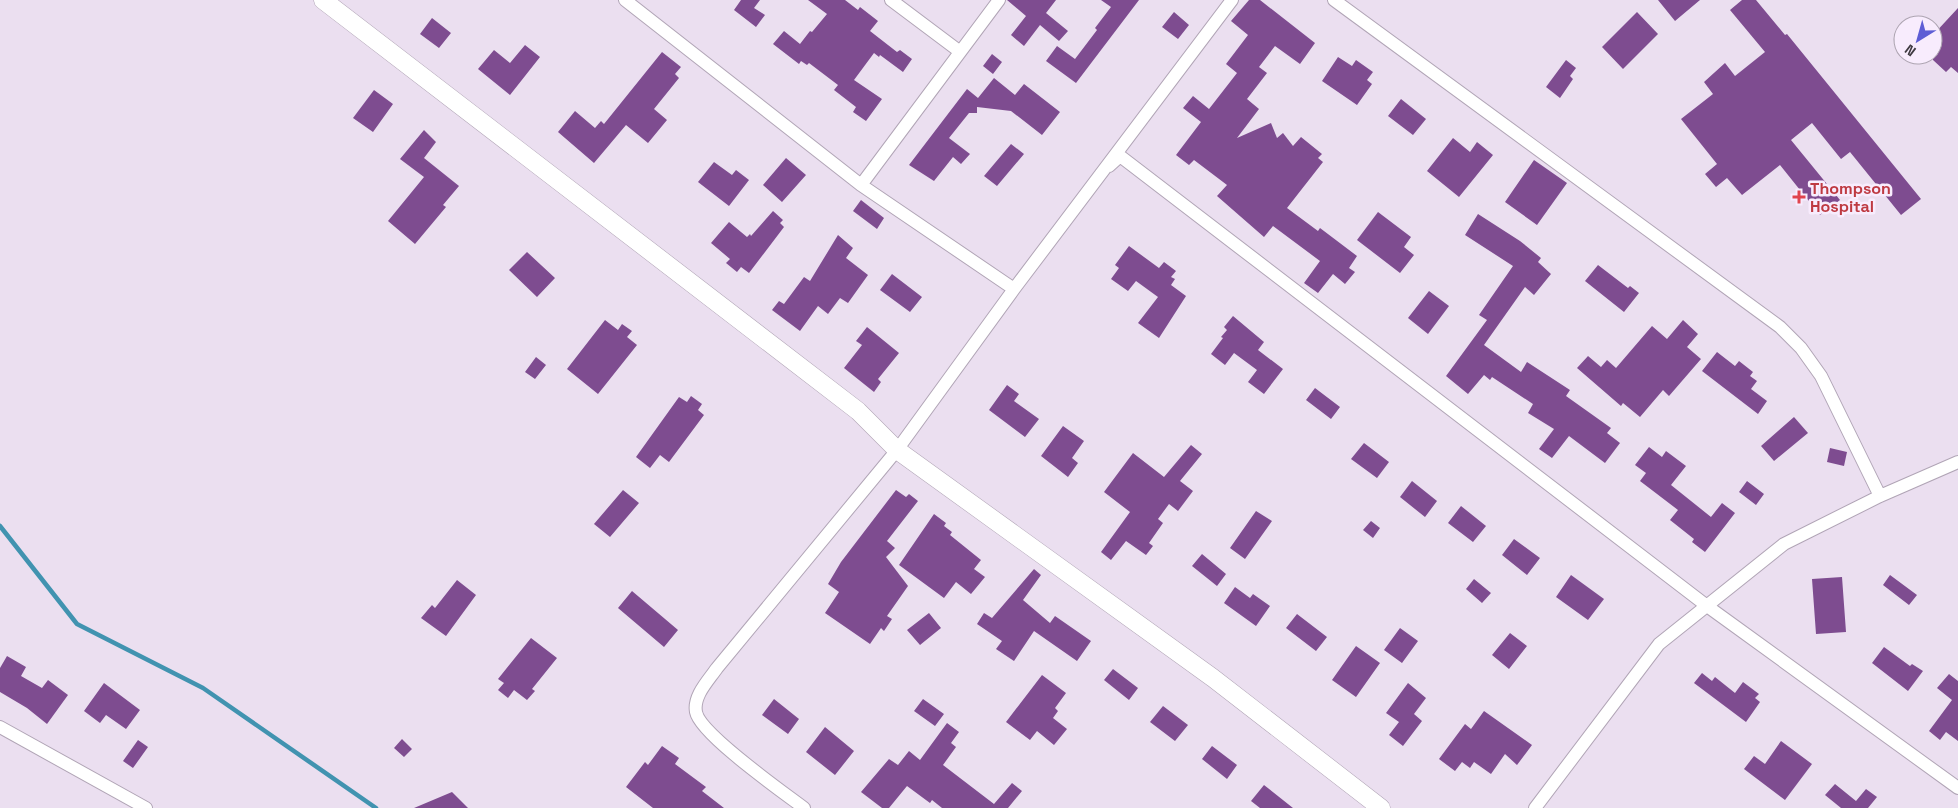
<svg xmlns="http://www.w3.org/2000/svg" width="1958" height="808" font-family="'Space Grotesk',sans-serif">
<rect width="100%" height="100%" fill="#ebdff0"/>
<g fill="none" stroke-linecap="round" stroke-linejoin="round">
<path stroke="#4193b0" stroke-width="4.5" d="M0,526L77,624L203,688L376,808"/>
</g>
<path fill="#7e4c90" d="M741,0H760L754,8L765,15L756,27L734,10Z
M808,0H845L858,10L860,7L878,21L870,31L897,52L900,50L912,59L903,72L880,55L879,57L874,53L854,80L882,99L866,121L853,112L856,107L834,90L838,85L809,63L807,65L801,61L799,64L773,44L784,31L800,44L810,31L812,32L827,14Z
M1007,0H1056L1046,13L1068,31L1059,41L1040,25L1024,46L1011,35L1026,16Z
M1101,0H1139L1076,83L1046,61L1057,46L1075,59L1097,30L1095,28L1111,7Z
M1249,0H1260L1315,43L1300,64L1275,46L1259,67L1267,73L1247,99L1259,109L1237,138L1271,123L1277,138L1283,133L1293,146L1301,137L1322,154L1318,158L1323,162L1287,208L1318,231L1320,228L1357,256L1349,268L1355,272L1345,284L1333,274L1318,293L1304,283L1320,261L1273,226L1264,237L1217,196L1227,185L1194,160L1189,165L1176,155L1201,122L1183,108L1193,96L1209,109L1237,73L1226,64L1248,35L1231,21Z
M1658,0H1700L1675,21Z
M1742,0H1756L1785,35L1787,34L1921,199L1901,215L1850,152L1841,159L1812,123L1791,140L1840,200L1820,215L1780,165L1742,195L1727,178L1716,187L1705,174L1717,164L1681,119L1713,94L1704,82L1725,63L1735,76L1765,52L1730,10Z
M1958,8V73L1951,67L1946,72L1933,60V35Z
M1174,12L1189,25L1178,39L1162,27Z
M1637,12L1658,34L1623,69L1602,47Z
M432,18L451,33L439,48L420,34Z
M525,45L540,57L510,95L478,69L494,50L510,63Z
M662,52L681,67L675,74L679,78L654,109L667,120L648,143L626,125L594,163L558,132L575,111L595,128L601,121L604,124Z
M992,54L1002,62L993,74L983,66Z
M1338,57L1352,66L1356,60L1373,72L1367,80L1372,84L1357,105L1322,81Z
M1566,60L1576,68L1570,76L1573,79L1560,98L1546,87Z
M994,78L1015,95L1024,84L1060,112L1042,135L1011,111L977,107V113H969L949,138L970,154L961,164L953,157L934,181L909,165L967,89L978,98Z
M374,90L393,104L373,132L353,118Z
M1401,99L1426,119L1413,135L1388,116Z
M424,130L436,142L424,158L459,186L443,205L446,207L415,244L388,221L424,177L400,159Z
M1453,138L1470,152L1477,142L1493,155L1459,197L1427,171Z
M1011,144L1024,154L997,186L984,176Z
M786,158L806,175L782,202L763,185Z
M1534,160L1567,183L1537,225L1505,202Z
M714,162L732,175L736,170L749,180L729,206L698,182Z
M861,200L884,218L877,229L853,211Z
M773,211L783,220L780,223L784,227L749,273L741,267L737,272L726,263L730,259L711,243L729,222L747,237L750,234L751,236Z
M1378,212L1411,237L1404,247L1414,255L1400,273L1357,240Z
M1478,214L1520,241L1541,258L1538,262L1551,274L1534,295L1525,287L1484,345L1521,372L1527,362L1570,390L1566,396L1611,428L1607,433L1620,443L1605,463L1569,436L1552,458L1539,449L1554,429L1528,413L1533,404L1492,377L1490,380L1484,375L1468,394L1446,376L1487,320L1479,315L1513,266L1465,235Z
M838,235L853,248L846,258L868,275L848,303L840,298L828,314L818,306L800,331L772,310L779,301L784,304L804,277L810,281Z
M1129,246L1159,268L1164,262L1176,271L1171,277L1175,279L1171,285L1186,296L1159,338L1138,323L1158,297L1136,281L1128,291L1111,279L1119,268L1115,265Z
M527,252L555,278L537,297L509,270Z
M1598,265L1628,288L1630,286L1639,293L1624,312L1585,281Z
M892,274L922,297L910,312L880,290Z
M1429,291L1449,306L1428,334L1408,318Z
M1233,316L1264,342L1258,350L1283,369L1264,394L1248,382L1257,370L1234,353L1225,365L1211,354L1223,338L1221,337L1227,330L1224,327Z
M605,320L618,330L622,324L632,331L627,337L637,345L598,394L567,369Z
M1683,320L1698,334L1687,347L1701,359L1669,396L1663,390L1640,417L1623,403L1621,406L1577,368L1588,356L1601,367L1607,360L1616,368L1652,326L1667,339Z
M867,327L899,353L878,379L881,382L874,392L844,368L862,345L856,341Z
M1717,352L1735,366L1739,361L1753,372L1750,376L1757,381L1751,389L1767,401L1758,414L1702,371Z
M536,357L546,365L535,379L525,372Z
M1007,385L1019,394L1014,401L1039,419L1025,437L989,410Z
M1315,388L1340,407L1331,419L1306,400Z
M691,396L702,404L698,410L704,415L669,462L660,455L650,468L636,457L679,397L687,402Z
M1794,417L1808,433L1774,461L1761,446Z
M1063,426L1084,441L1072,458L1078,463L1068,477L1041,456Z
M1364,443L1389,462L1377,478L1351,459Z
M1191,445L1202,454L1180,481L1193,491L1178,511L1169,504L1158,519L1163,523L1149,543L1153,546L1146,555L1126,541L1111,560L1101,552L1130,512L1104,492L1133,453L1164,477Z
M1649,447L1662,457L1666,451L1686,466L1671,485L1711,517L1722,503L1735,513L1705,552L1692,542L1694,539L1670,520L1678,510L1640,481L1646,473L1635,465Z
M1830,448L1847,452L1844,466L1827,462Z
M1412,481L1437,501L1425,517L1400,497Z
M1747,481L1764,494L1756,505L1739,492Z
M623,490L639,503L610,537L594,524Z
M896,490L906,497L909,494L918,501L887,541L895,548L886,557L908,586L887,616L892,619L884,631L881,628L870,644L825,613L839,592L828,584L841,562Z
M1461,506L1486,526L1473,542L1448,523Z
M1256,511L1272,521L1245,559L1230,548Z
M934,514L946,523L944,526L952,532L950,535L981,560L974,569L985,577L971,594L956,582L944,598L899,565Z
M1371,521L1380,528L1373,538L1363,530Z
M1514,539L1540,558L1527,575L1502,555Z
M1202,554L1226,574L1217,586L1192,566Z
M1034,569L1041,575L1023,600L1050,623L1055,616L1091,641L1077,661L1034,631L1014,661L996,649L1002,641L977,624L984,613L992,618Z
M1571,575L1604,599L1588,620L1556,597Z
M1890,575L1917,595L1909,605L1883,585Z
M1842,577L1846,632L1816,634L1812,579Z
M1474,579L1491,593L1482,603L1466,589Z
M457,580L476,595L446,636L421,618L432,605L435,608Z
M1235,587L1250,598L1253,594L1270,606L1256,626L1224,603Z
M632,591L678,630L664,647L618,608Z
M929,613L941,628L920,645L907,630Z
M1297,614L1327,637L1316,651L1286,628Z
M1400,628L1418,641L1402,663L1384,650Z
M1510,633L1527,646L1509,669L1492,655Z
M531,638L557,658L532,689L535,691L527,700L514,690L508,698L498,690L504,683L498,679Z
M1356,646L1380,663L1356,697L1332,680Z
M1884,647L1910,666L1912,664L1923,671L1908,691L1872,663Z
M7,656L26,667L21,676L42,688L48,680L68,695L47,724L27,708L0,692V668Z
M1113,669L1138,688L1129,700L1104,680Z
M1702,673L1712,681L1715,677L1735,693L1743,682L1759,694L1755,698L1760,702L1746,722L1694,683Z
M1949,674L1958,681V741L1946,732L1940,740L1929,731L1952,700L1937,688Z
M1042,675L1066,693L1055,708L1058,711L1053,718L1067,729L1054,745L1037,731L1030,740L1006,722Z
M104,683L140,710L126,729L106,715L100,723L84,711Z
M1408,683L1426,698L1414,714L1422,721L1403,746L1389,735L1399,722L1386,713Z
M774,699L799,719L788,734L762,715Z
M923,699L944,714L935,726L914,711Z
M1163,706L1188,725L1175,741L1150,722Z
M1484,711L1532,745L1517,765L1505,754L1491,774L1474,762L1470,768L1462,762L1455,771L1439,759L1465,724L1471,729Z
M947,723L959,732L951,743L956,747L943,765L994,804L1012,783L1022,791L1008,808H942L932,800L930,803L907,786L889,808H882L861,792L889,759L898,765L909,751L920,760Z
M825,727L854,751L835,775L806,752Z
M402,739L412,749L404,757L394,748Z
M138,740L148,747L133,768L123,761Z
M1781,741L1812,764L1785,800L1744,769L1754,756L1765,764Z
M662,746L679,758L675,764L706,787L702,791L724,808H653L626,787L645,762L648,765Z
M1212,746L1237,765L1227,779L1202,759Z
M1835,784L1856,801L1866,789L1877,797L1868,808H1841L1825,795Z
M1264,785L1293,808H1260L1251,801Z
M452,792L468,808H414Z"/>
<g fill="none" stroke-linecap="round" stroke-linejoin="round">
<g stroke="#b1a5b6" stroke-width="14">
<path id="street" d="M625,0L861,185L1014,289
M891,0L959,51
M1334,0L1780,327L1801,348L1821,376L1880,496
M1109,166L1120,156L1707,606L1958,788
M861,185L999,0
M0,727L146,808
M804,808C783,792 700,734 696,712C693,696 708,681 717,668L897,450L1014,289L1232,0
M1535,808L1659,644L1784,544L1880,496L1958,462"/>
</g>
<g stroke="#b1a5b6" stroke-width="19">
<path id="secondary" d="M323,0L858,411L897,450L1213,678L1381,808"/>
</g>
<use href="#street" stroke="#fff" stroke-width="12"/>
<use href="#secondary" stroke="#fff" stroke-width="18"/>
</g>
<path fill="#e0444e" stroke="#f8ecfd" stroke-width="2" d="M1796.5 189.5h5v5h5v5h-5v5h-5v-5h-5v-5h5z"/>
<g text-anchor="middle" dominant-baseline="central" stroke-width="5" stroke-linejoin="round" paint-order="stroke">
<g font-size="16" font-weight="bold" fill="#be3a42" stroke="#f8ecfd" text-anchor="start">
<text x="1810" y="188">Thompson<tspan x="1810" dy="18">Hospital</tspan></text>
</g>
</g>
<g transform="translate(1918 40) rotate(217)"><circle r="24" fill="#f8ecfd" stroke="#aea5b2"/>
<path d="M0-4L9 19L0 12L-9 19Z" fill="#5e5dd5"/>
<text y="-8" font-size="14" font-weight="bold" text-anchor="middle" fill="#3f3a41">N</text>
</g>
</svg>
